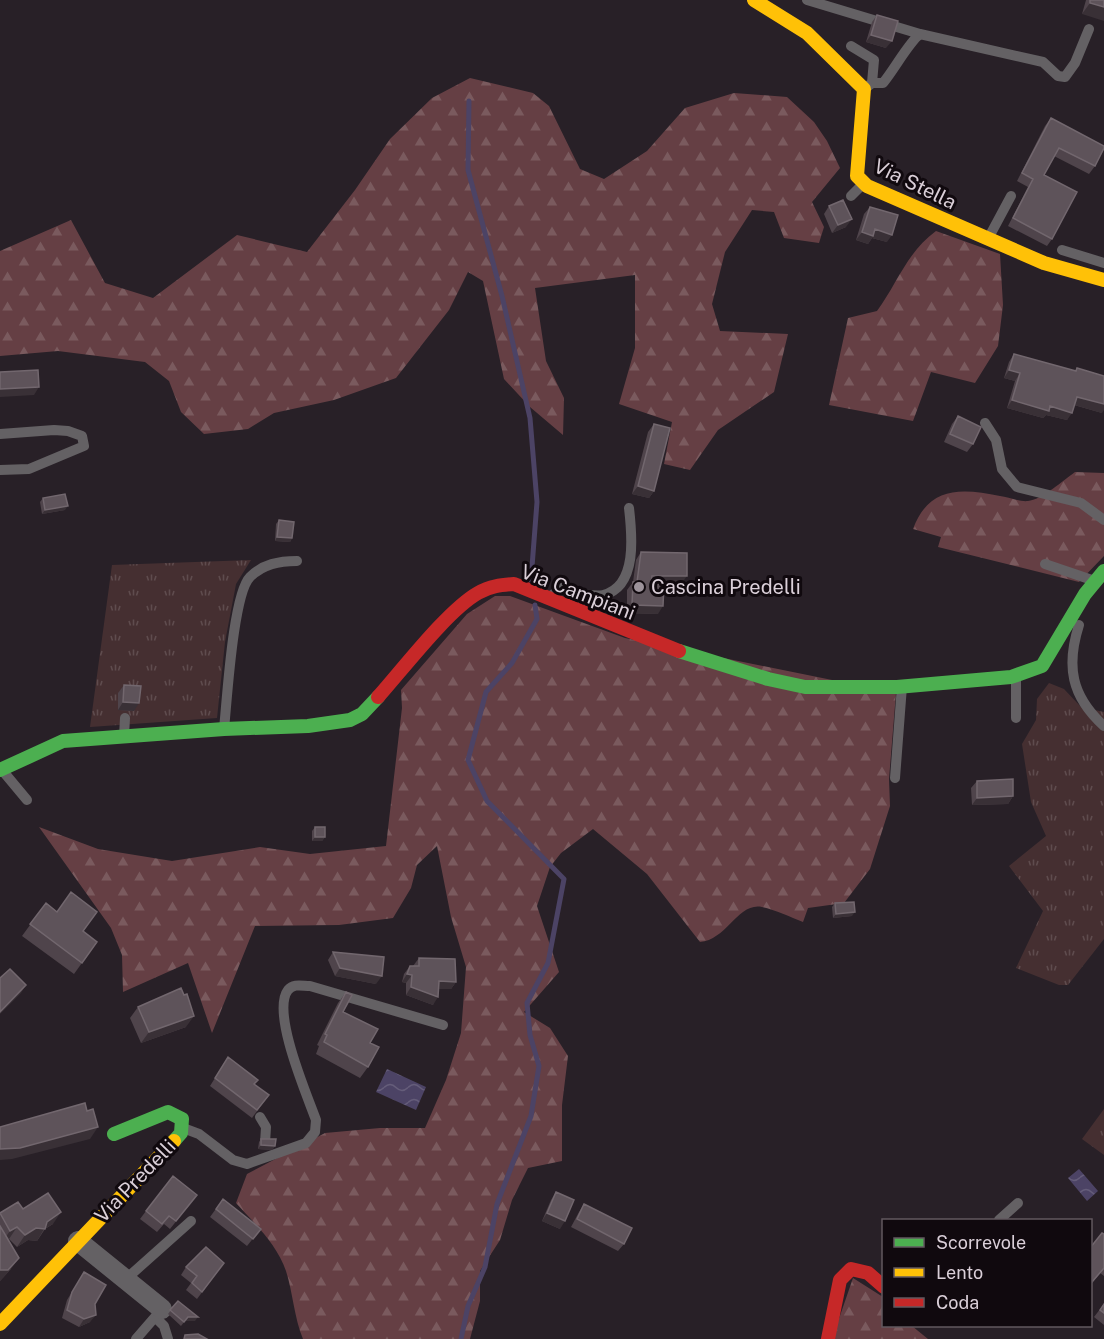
<svg xmlns="http://www.w3.org/2000/svg" width="1104" height="1339" font-family="'Public Sans',sans-serif">
<defs>
<pattern id="grass-tufts" width="24" height="20" patternUnits="userSpaceOnUse" patternTransform="scale(1.5)"><rect width="24" height="20" fill="#452f31"/><path d="M3 7l-1-3M5 7V3M7 7l1-3M15 17l-1-3M17 17v-4M19 17l1-3" fill="none" stroke="#5f4c4e"/></pattern>
<pattern id="forest-firs" width="22" height="20" patternUnits="userSpaceOnUse" patternTransform="scale(1.5)"><rect width="22" height="20" fill="#653f44"/><path d="M5 1l3.5 6h-7zM16 11l3.5 6h-7z" fill="#7a5a5e"/></pattern>
<pattern id="water-waves" width="16" height="10" patternUnits="userSpaceOnUse" patternTransform="scale(1.5)"><rect width="16" height="10" fill="#4c4365"/><path d="M0 5q4-4 8 0t8 0" fill="none" stroke="#655d7a"/></pattern>
</defs>
<rect width="100%" height="100%" fill="#282027"/>
<path fill="url(#grass-tufts)" d="M251,560L236,584L225,642L217,718L90,727L112,565Z
M1049,683L1064,689L1081,707L1104,712V939L1068,985H1059L1016,968L1043,911L1009,866L1046,836L1031,802L1022,744L1036,720L1037,699Z
M1104,1109V1155L1082,1139Z"/>
<path fill="url(#forest-firs)" d="M470,78L533,93L549,106L580,169L604,179L647,151L685,108L734,93L787,97L814,122L827,141L840,168L812,202L824,227L819,243L784,238L774,212L752,210L725,252L712,304L720,331L788,334L774,392L718,430L690,470L664,464L672,422L619,404L635,348V275L535,288L546,361L564,398L563,435L530,407L504,379L483,281L468,272L449,310L396,378L334,400L274,413L248,429L204,434L181,412L169,381L145,362L58,351L0,356V251L71,220L105,283L153,298L237,235L307,252L355,190L390,139L432,98Z
M936,231L1000,254L1003,305L998,346L975,383L931,372L913,421L829,405L848,318L877,311C897,284 907,252 936,231Z
M1075,472L1104,473V556L1079,582L938,547L941,537L913,529C929,486 961,488 1000,496C1008,497 1020,502 1028,501C1041,500 1064,480 1075,472Z
M495,596H510L625,638L896,693L889,779L890,806L870,869L844,903L808,908L803,922C790,917 776,910 762,907C738,902 727,940 700,942L647,874L593,829L561,853L550,867L537,906L559,972L524,1012L550,1028L568,1056L562,1105V1161L528,1168L512,1200L500,1240L480,1271V1301L470,1339H303C294,1317 293,1293 286,1271C277,1244 254,1223 236,1203L247,1174L325,1133L380,1128H425L446,1080L461,1033L466,967L451,917L437,846L417,865L411,888L393,918L339,925L255,926L212,1033L188,963L123,992L122,955L111,928L39,827L98,849L172,861L260,847L310,854L386,846L402,708L401,690L467,614Z
M853,1278L883,1297L884,1326H912L928,1339H832Z"/>
<path fill="url(#water-waves)" d="M387,1069L426,1087L416,1110L376,1092Z
M1079,1169L1098,1191L1087,1201L1068,1178Z"/>
<g fill="none" stroke-linecap="round" stroke-linejoin="round">
<path stroke="#4c4365" stroke-width="5" d="M469,101L468,170L502,296L530,418L537,502L531,580
M461,1339L468,1306L485,1267L497,1204L531,1116L539,1066L530,1035L527,1003L548,963L564,879L487,801L468,760L486,692L512,663L537,619L535,605"/>
<path stroke="#646164" stroke-width="10" d="M807,0L920,34
M851,46L874,60L872,83L867,87
M872,83H883C894,70 909,42 920,34L1043,62L1058,76L1065,77L1075,63L1089,29
M851,196L864,183
M989,237L1011,196
M1062,250L1104,263
M985,423L996,440L1002,469L1017,487L1081,503L1104,520
M0,434L54,430L68,431L82,436L84,446L29,469L0,470
M1045,564L1095,581
M552,595L562,588C574,590 590,598 603,595C638,587 632,534 629,508
M1079,625C1066,666 1071,696 1104,726
M1016,718V676
M224,729C227,701 233,594 250,577C263,564 279,561 297,561
M124,736L125,718
M2,770L27,800
M895,778L902,686
M260,1117L266,1127L265,1143
M183,1128L199,1134L233,1160L247,1164L306,1143L315,1132L316,1120C307,1095 271,1012 288,990C294,983 302,986 310,986L443,1025
M999,1220L1018,1203
M126,1279L191,1221
M155,1317L164,1326L168,1339
M136,1339L162,1309"/>
<path stroke="#646164" stroke-width="20" d="M78,1241L162,1309"/>
<path stroke="#4caf50" stroke-width="14" d="M679,651L768,679L805,687H897L1011,677L1042,666L1085,594L1104,571
M0,770L63,741L224,729L308,726L350,720L362,714L378,697
M114,1134L168,1112L182,1119L181,1133L174,1141"/>
<path stroke="#ffc107" stroke-width="14" d="M754,0L807,33L864,89L857,176L867,186L1044,263L1104,280
M0,1324L174,1141"/>
<path stroke="#c62828" stroke-width="14" d="M378,697C403,669 448,610 478,593C490,586 501,585 514,584L679,651
M828,1339L840,1280L851,1269L868,1273L884,1287"/>
</g>
<path fill="#4f444b" d="M1086,0H1104L1082,14Z
M877,15L886,48L866,42L872,22Z
M1051,118L1095,166L1089,174L1054,156L1044,175L1052,239L1047,246L1008,226L1028,187L1017,181L1045,126Z
M829,206L846,227L832,233L824,214Z
M870,207L887,242L872,238L868,244L856,240L864,214Z
M1014,354L1075,371L1077,368L1102,413L1074,405L1067,420L1046,415L1043,418L1007,408L1015,381L1004,378L1009,362Z
M958,416L973,444L967,452L944,442L952,424Z
M654,424V491L649,498L632,494L648,432Z
M43,498L65,510L42,514L40,502Z
M279,520L292,538L290,542L275,541L276,524Z
M641,552L681,584L651,583L658,614L627,613V590L633,582L636,560Z
M124,685L134,711L118,710V693Z
M977,781L1013,796L1008,804L972,805L971,788Z
M315,827L325,837L322,841H312V831Z
M46,903L97,942L74,974L22,936Z
M835,903L852,916L833,918L832,907Z
M333,952L376,984L335,976L328,960Z
M419,958L456,982L451,989H438L433,1005L406,995V983L402,982L404,974L410,966H413Z
M346,992L343,1012L370,1043L368,1067L360,1078L316,1054L319,1046L317,1045L338,1003Z
M138,1007L186,1027L141,1043L130,1018Z
M228,1057L254,1084L269,1095L252,1118L210,1086Z
M261,1139L275,1146L272,1150L258,1149L259,1142Z
M556,1192L560,1229L542,1221L551,1200Z
M197,1195L170,1229L164,1224L157,1232L140,1219L146,1211Z
M223,1199L255,1236L247,1246L210,1217Z
M584,1204L624,1244L618,1251L571,1227L579,1212Z
M23,1209L53,1224L45,1229L37,1241L28,1240L17,1247L9,1239H8L11,1269L0,1281V1213Z
M1104,1234V1276L1100,1273L1090,1285V1248Z
M224,1263L197,1299L186,1290L191,1283L181,1275L186,1267Z
M84,1272L95,1304L90,1322L79,1327L62,1318L67,1300Z
M178,1301L195,1321H185L181,1326L168,1314Z
M1104,1304V1325L1094,1317Z"/>
<path fill="#393036" d="M1090,3L1104,7V21L1082,14Z
M871,35L892,41L886,48L866,42Z
M852,219L846,227L832,233L838,225Z
M875,229L892,235L887,242L872,238L868,244L856,240L862,232Z
M1009,370L1020,373L1015,381L1004,378Z
M39,387L34,395L0,397V389Z
M1077,397L1104,404V410L1102,413L1071,404Z
M1012,400L1050,406L1072,413L1067,420L1046,415L1043,418L1007,408Z
M638,486L654,491L649,498L632,494Z
M68,506L65,510L42,514L45,510Z
M277,537L292,538L290,542L275,541Z
M652,576H687L681,584L646,583Z
M632,605L663,606L658,614L627,613Z
M123,702L139,703L134,711L118,710Z
M1013,796L1008,804L972,805L977,798Z
M315,837H325L322,841H312Z
M855,912L852,916L833,918L836,914Z
M340,968L382,976L376,984L335,976Z
M407,974L412,975L406,983L402,982Z
M439,981L456,982L451,989H433Z
M26,985L21,993L0,1014V1012Z
M411,987L438,997L433,1005L406,995Z
M194,1016L186,1027L141,1043L149,1032Z
M98,1127L90,1139L12,1159L0,1160V1149Z
M261,1145L275,1146L272,1150L258,1149Z
M61,1212L53,1224L44,1229L37,1241L28,1240L17,1247L25,1235Z
M547,1213L565,1221L560,1229L542,1221Z
M17,1227L9,1239L2,1242L10,1231Z
M19,1258L11,1269L0,1281V1270Z
M96,1315L90,1322L79,1327L84,1319Z
M188,1317H198L195,1321H185L181,1326Z"/>
<path fill="#5e535a" stroke="#72676e" stroke-width="1.5" d="M1090,0H1104V7L1090,3Z
M877,15L898,21L892,41L871,35Z
M1051,118L1104,146V148L1095,166L1059,148L1044,175L1077,192L1052,239L1013,218L1033,179L1022,173Z
M843,200L852,219L838,225L829,206Z
M870,207L898,215L892,235L875,229L873,236L862,232Z
M1014,354L1076,371L1077,368L1104,376V404L1077,397L1072,413L1050,406L1049,411L1012,400L1020,373L1009,370Z
M38,370L39,387L0,389V372Z
M958,416L981,427L973,444L950,434Z
M654,424L670,428L654,491L638,486Z
M65,494L68,506L45,510L43,498Z
M279,520L294,522L292,538L277,537Z
M641,552L687,553V576H652L651,584H664L663,606L632,605L633,582H637Z
M124,685L141,686L139,703L123,702Z
M1013,779V796L977,798V781Z
M315,827H325V837H315Z
M71,892L97,912L83,931L97,942L82,963L30,924L46,903L57,912Z
M854,902L855,912L836,914L835,903Z
M333,952L384,957L382,976L340,968Z
M419,958L455,959L456,982L439,981L438,997L411,987L412,975L407,974L410,966H419Z
M10,969L26,985L0,1012V978Z
M181,988L184,995L187,994L194,1016L149,1032L138,1007Z
M346,992L352,995L343,1012L378,1029L370,1043L379,1047L368,1067L324,1042L327,1035L325,1034Z
M228,1057L258,1080L254,1084L269,1095L257,1110L215,1078Z
M85,1103L87,1111L93,1109L98,1127L20,1148L0,1149V1127Z
M261,1139H276L275,1146L261,1145Z
M173,1176L197,1195L176,1221L169,1216L162,1224L146,1211Z
M556,1192L574,1200L565,1221L547,1213Z
M48,1193L61,1212L47,1222L45,1229L36,1228L25,1235L17,1227L10,1231L0,1213L18,1202L23,1209Z
M223,1199L261,1229L253,1239L216,1209Z
M584,1204L632,1228L624,1244L577,1219Z
M0,1226L19,1258L8,1270H0Z
M1102,1233L1104,1234V1268L1092,1282L1090,1281V1248Z
M206,1247L224,1263L202,1292L192,1283L197,1276L186,1267Z
M84,1272L106,1285L95,1304L96,1315L84,1319L67,1310L72,1292Z
M178,1301L198,1317H188L184,1322L170,1310Z
M1104,1304V1313L1100,1310Z
M198,1334L207,1339H184L185,1335Z"/>
<circle fill="#9c929a" stroke="#10090e" stroke-width="2" cx="639" cy="587" r="6"/>
<g text-anchor="middle" dominant-baseline="central" stroke-width="6" stroke-linejoin="round" paint-order="stroke">
<g font-size="20" fill="#dacfd8" stroke="#10090e">
<text transform="translate(915 184) rotate(26)">Via Stella</text>
<text transform="translate(578 592) rotate(21)">Via Campiani</text>
<text transform="translate(135 1181) rotate(-46)">Via Predelli</text>
</g>
<g font-size="20" fill="#dacfd8" stroke="#10090e" text-anchor="start">
<text x="651" y="587">Cascina Predelli</text>
</g>
</g>
<rect x="882" y="1219" width="210" height="108" fill="#10090e" stroke="#61585f" stroke-width="1.5"/>
<rect x="894" y="1238" width="30" height="9" fill="#4caf50" stroke="#61585f" stroke-width="1.5"/>
<text x="936" y="1249" font-size="18" fill="#dacfd8">Scorrevole</text>
<rect x="894" y="1268" width="30" height="9" fill="#ffc107" stroke="#61585f" stroke-width="1.5"/>
<text x="936" y="1279" font-size="18" fill="#dacfd8">Lento</text>
<rect x="894" y="1298" width="30" height="9" fill="#c62828" stroke="#61585f" stroke-width="1.5"/>
<text x="936" y="1309" font-size="18" fill="#dacfd8">Coda</text>
</svg>
